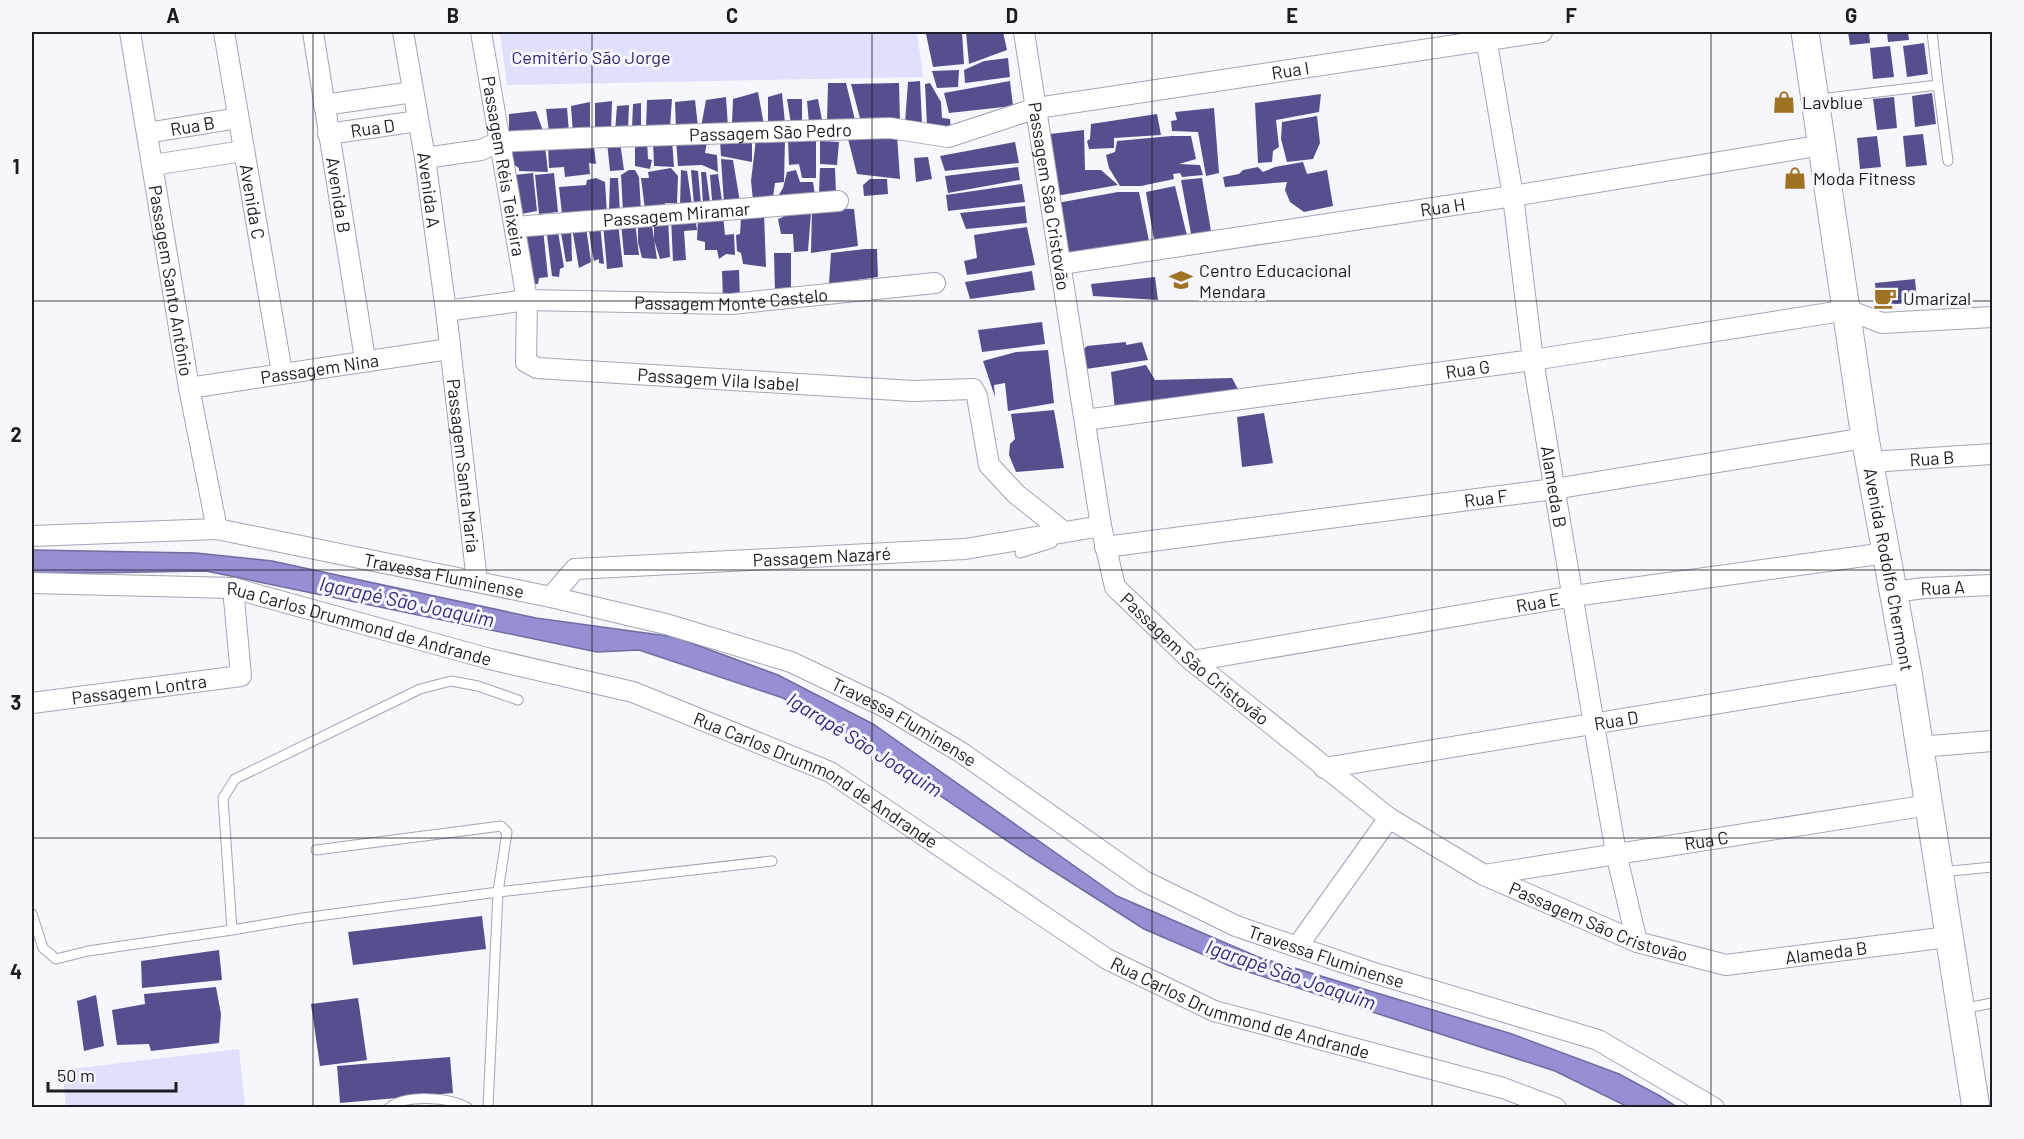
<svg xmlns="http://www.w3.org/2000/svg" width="2024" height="1139" font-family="Barlow,sans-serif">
<rect width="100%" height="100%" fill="#f6f6fd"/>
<path fill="#e1e0fc" d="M500,32H917L923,77L507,85Z
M239,1049L245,1107H66L62,1070Z"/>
<path fill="#958fd4" stroke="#716c9f" stroke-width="1.5" d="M32,550L196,553L272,561L536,618L675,637L778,675L873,724L1117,896L1258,957L1512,1034L1619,1074L1660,1096L1677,1107H1628L1555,1071L1230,966L1144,929L1028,855L883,757L783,698L639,650L597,652L206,571L32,574Z"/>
<path fill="#564f8e" d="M962,32L964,64L933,67L926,34Z
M966,32H1003L1007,50L969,64Z
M1848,32H1869L1870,43L1850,45Z
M1887,32H1908L1909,40L1888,42Z
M1924,43L1928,74L1907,77L1903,46Z
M1890,46L1894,77L1873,79L1870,48Z
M1008,58L1010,77L965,83L964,70L984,61Z
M959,70L958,87L937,88L932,71Z
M920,81L922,123H905L908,82Z
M1010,81L1013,106L949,113L944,93Z
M828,83H846L856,124L827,123Z
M899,83L900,122H861L851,84Z
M930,83L941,102L942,118L950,119L951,131L927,126L925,84Z
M758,92L764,125L732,124L733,99Z
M782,93L785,123L768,125V97Z
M1932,93L1936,124L1915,127L1912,96Z
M1321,94L1319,112L1276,120L1279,147L1273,151L1272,162L1258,163L1255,103Z
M726,97L728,127H701L706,100Z
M1894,97L1897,128L1877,130L1873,99Z
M672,99L670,127L646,128L647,100Z
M787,99H802V123L791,124Z
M818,99L823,125L809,123L807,101Z
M695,100L698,127L676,128L675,102Z
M612,101L611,131L595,133V103Z
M590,102V133L573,134L571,106Z
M641,103V129L632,128L633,104Z
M629,105L628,131L615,132L617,106Z
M567,108L569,132H549L546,109Z
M1214,108L1219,173L1206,176L1198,132L1172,131L1171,121L1177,120L1175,112Z
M536,111L544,134L509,133V114Z
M1157,114L1161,135L1114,138V148L1089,149L1087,141L1090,139L1091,124Z
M1317,116L1320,143L1313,159L1287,162L1281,139L1282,122Z
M1084,130L1085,170H1101L1118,185L1056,196L1050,134Z
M1923,134L1927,165L1906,167L1903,136Z
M897,135L900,179L857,174L848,139Z
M708,136L705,153L717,155L718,172L702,165L678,166L676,139Z
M1171,136H1191L1196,159L1179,164L1200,165L1203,175L1182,177L1180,173L1173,174L1174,179L1141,186H1120L1109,168L1106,155L1115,152L1117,141Z
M1877,136L1881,167L1860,169L1857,138Z
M752,137V162L721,156L720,141Z
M816,138V178H802L799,164L789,165L788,139Z
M647,139L648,159L652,160L650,169L635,166V142Z
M756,139H785L784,182L775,183L773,197L753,200L751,181Z
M672,140L674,167L654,166L653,141Z
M820,141L839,142L837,165L820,164Z
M607,142H620L624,170L610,171Z
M1015,142L1019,163L945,171L940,156Z
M548,145L594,146L596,164L589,163L590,174L565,177L564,167L549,168Z
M545,146L548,172L519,171V168L514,165L511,149Z
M928,157L932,179L916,182L914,158Z
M721,159L733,160L740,202L724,203Z
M1303,162L1307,174L1327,170L1333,206L1304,212L1290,202L1285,190L1287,182L1225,187L1223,177L1239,174L1243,170L1258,167L1263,172L1275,167Z
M1018,167L1020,180L948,193L945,176Z
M671,168L678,176L677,203H665L664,207L645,210L641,178H649L648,172Z
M820,168H835L836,194L819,193Z
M629,170H635L639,177L641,211L623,212L621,175Z
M681,170L687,171L692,205H680Z
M691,170L698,171L701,204L694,205Z
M796,170L800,182H813L815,195L777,198L783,188L787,172Z
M701,172H706L710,202L703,204Z
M533,173L537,211L521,214L514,175Z
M554,173L558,212L539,214L535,175Z
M718,174L722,201L712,200L710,175Z
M596,178L605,182L607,214H562L559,187L586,185L587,180Z
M610,178H618L620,212L609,211Z
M1202,178L1212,237L1192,239L1181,180Z
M870,179H887L888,194L864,196L863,185Z
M1022,184L1025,202L948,211L946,195Z
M1175,186L1188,240L1155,246L1146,192Z
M1118,192H1139L1150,246L1069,259L1057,203Z
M1025,206L1027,223L966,229L960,213Z
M812,208L854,209L858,246L811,253Z
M783,210L811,213L808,251L794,252L793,234H781L778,219L783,217Z
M764,213L766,267L743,264L741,253L737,251L736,235L740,234L741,218Z
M723,214L725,235L734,234L735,255L726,254L719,259L717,250H705V242L697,240L698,217Z
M695,217L697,230L684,231L686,260L673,261L671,218Z
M651,219L657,259L642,258L638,242V220Z
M668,219L670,257L660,259L654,240V220Z
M635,222L639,255H624L621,223Z
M618,223L623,267L607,269L603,224Z
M600,224L604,264L599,263V259L594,261L591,246L589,229Z
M557,226L564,267L560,269L559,277L552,276L546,227Z
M571,226L572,261L566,262L560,227Z
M586,227L591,262L579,268L572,228Z
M1027,227L1035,265L967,275L964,261L977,258L974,235Z
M543,229L548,277L539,278L538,284H530L520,230Z
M865,249H877L878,277L829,284L831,253Z
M774,253H791V289L775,292Z
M739,270L740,299L723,300L722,271Z
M1032,271L1035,290L970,299L965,282Z
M1155,277L1158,300L1093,296L1091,284Z
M1915,279L1917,302L1877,306L1875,283Z
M1042,322L1045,344L982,352L978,330Z
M1126,342V345L1142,342L1148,360L1086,369L1083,350L1087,346Z
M1048,350L1054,403L1008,411L1005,383L994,385L995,397L983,361L1016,352Z
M1146,365L1155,380L1232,378L1240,393L1115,409L1111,372Z
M1054,410L1064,468L1016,472L1009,455L1010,444L1015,439L1011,414Z
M1264,413L1273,463L1242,467L1237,417Z
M482,916L486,949L353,965L348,932Z
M219,950L222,980L142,988L141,961Z
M216,987L221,1014L219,1043L151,1051L149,1044L117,1045L112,1010L145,1004L144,994Z
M96,995L104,1046L84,1051L77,1001Z
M358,998L367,1060L320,1066L311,1004Z
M450,1057L453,1093L340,1103L337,1066Z"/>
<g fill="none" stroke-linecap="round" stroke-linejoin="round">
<g stroke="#a5a4b4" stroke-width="11">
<path id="lane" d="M1938,85L1948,161
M1819,99L1938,85L1932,32
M1020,553L1052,543
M316,850L501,826L507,832L498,892L303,918L232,930L223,798L235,779L420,689L451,681L478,686L518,700
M1941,872L1992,867
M32,914L43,948L56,959L88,951L232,930
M1962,1009L1992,1003
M389,1108C406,1094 450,1097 468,1108
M488,1108L498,892L772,861"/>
</g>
<g stroke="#a5a4b4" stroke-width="22">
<g id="street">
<path id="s1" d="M130,32L189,388L217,529"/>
<path id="s2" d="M224,32L282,373"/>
<path id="s3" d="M313,32L365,359"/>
<path id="s4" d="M403,32L425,158L446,311L477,581"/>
<path id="s5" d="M481,32L527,300L526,362L537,368L913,391L973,389L977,396L989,465L1016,494L1064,532"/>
<path id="s6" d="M1024,32L1101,526L1115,587L1192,661L1389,818L1484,875L1637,942L1726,965L1948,937"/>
<path id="s7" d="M1485,32L1513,196L1533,360L1594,725L1616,853L1637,942"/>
<path d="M324,105L413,92"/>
<path id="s8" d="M147,133L238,118"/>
<path id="s9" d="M328,134L418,121"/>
<path id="s10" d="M425,158L481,150L499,142L580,138L890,128L948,137L1037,108L1542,32"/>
<path d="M153,165L243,151"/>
<path id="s11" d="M515,227L838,201"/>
<path id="s12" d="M1061,264L1513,196L1823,145"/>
<path id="s13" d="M446,311L527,300L731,304L935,283"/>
<path id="s14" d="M189,388L449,349"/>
<path id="s15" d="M1085,420L1533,360L1848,310L1882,323L1992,317"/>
<path id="s16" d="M1870,462L1992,454"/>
<path id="s17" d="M32,536L217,529L551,597L666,624L791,662L885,707L962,753L1144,881L1236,926L1371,972L1598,1040L1714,1108"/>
<path id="s18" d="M1105,547L1554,489L1865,438"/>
<path id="s19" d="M32,583L233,588L490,659L633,692L830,772L1107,959L1214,1011L1503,1088L1556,1108"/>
<path id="s20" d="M1893,592L1924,588L1992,585"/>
<path id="s21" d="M551,597L575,569L965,549L1101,526"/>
<path id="s22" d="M1192,661L1574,596L1886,553"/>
<path id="s23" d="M32,703L241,676L233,588"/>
<path d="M1919,747L1992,741"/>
<path id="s24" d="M1324,768L1908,672"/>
<path id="s25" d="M1484,875L1929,805"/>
<path d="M1297,947L1389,818"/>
</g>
</g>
<g stroke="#a5a4b4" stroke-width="29">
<g id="secondary">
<path id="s26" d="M1805,32L1865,438L1908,672L1976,1108"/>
</g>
</g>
<use href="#lane" stroke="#fff" stroke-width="9"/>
<use href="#street" stroke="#fff" stroke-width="20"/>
<use href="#secondary" stroke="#fff" stroke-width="27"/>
</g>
<path fill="none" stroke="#1d1c23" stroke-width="1.5" stroke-opacity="0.55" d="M313,32V1108M592,32V1108M872,32V1108M1152,32V1108M1432,32V1108M1711,32V1108M32,301H1992M32,570H1992M32,838H1992"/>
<defs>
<g id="shop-bare" transform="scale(1.8)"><path d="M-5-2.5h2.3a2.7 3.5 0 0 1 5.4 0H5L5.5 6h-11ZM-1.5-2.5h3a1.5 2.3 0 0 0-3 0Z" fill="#a07324" stroke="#f6f6fd" stroke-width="2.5" paint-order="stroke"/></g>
<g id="school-bare" transform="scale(1.8)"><path d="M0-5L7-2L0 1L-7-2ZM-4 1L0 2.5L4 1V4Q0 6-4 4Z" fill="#a07324" stroke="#f6f6fd" stroke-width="2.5" paint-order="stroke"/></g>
<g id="cafe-bare" transform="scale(1.8)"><path d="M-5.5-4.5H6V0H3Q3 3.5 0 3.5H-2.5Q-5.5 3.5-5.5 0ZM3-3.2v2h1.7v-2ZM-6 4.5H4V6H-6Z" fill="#a07324" stroke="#f6f6fd" stroke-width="2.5" paint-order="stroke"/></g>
</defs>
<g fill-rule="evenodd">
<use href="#shop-bare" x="1784" y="102"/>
<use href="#shop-bare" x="1795" y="178"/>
<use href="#school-bare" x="1181" y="280"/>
<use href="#cafe-bare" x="1885" y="298"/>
</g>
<g text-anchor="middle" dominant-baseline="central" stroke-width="6" stroke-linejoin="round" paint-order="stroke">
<g font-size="18" fill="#311e6e" stroke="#f6f6fd">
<text x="591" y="57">Cemitério São Jorge</text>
</g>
<g font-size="18" fill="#1d1c23" stroke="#f6f6fd">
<text stroke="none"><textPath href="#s10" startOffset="876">Rua I</textPath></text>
<text stroke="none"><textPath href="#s8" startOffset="46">Rua B</textPath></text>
<text stroke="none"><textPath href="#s9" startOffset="45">Rua D</textPath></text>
<text stroke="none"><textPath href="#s10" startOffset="348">Passagem São Pedro</textPath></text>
<text stroke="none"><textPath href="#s5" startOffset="136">Passagem Réis Teixeira</textPath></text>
<text stroke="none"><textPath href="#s4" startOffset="160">Avenida A</textPath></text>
<text stroke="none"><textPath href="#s3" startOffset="165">Avenida B</textPath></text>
<text stroke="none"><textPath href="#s6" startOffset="166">Passagem São Cristovão</textPath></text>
<text stroke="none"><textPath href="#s2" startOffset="172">Avenida C</textPath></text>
<text stroke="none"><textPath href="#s12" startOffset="386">Rua H</textPath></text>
<text stroke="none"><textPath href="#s11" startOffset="162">Passagem Miramar</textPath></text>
<text stroke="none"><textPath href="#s1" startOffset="252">Passagem Santo Antônio</textPath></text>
<text stroke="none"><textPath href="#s13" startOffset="286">Passagem Monte Castelo</textPath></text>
<text stroke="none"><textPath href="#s14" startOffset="132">Passagem Nina</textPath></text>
<text stroke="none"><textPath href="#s15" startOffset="386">Rua G</textPath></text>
<text stroke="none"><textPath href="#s5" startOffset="528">Passagem Vila Isabel</textPath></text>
<text stroke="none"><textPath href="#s16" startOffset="62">Rua B</textPath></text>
<text stroke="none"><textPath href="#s4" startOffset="438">Passagem Santa Maria</textPath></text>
<text stroke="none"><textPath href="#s7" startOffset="460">Alameda B</textPath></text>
<text stroke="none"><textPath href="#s18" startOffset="384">Rua F</textPath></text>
<text stroke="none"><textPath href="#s21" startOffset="284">Passagem Nazaré</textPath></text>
<text stroke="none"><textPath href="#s26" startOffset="544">Avenida Rodolfo Chermont</textPath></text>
<text stroke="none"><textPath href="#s17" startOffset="417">Travessa Fluminense</textPath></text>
<text stroke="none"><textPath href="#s20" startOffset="50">Rua A</textPath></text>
<text stroke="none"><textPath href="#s22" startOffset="351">Rua E</textPath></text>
<text stroke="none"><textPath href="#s19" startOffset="332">Rua Carlos Drummond de Andrande</textPath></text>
<text stroke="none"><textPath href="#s6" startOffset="670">Passagem São Cristovão</textPath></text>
<text stroke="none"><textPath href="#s23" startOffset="108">Passagem Lontra</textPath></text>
<text stroke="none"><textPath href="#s24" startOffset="296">Rua D</textPath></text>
<text stroke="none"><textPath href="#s17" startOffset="903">Travessa Fluminense</textPath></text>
<text stroke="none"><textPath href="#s19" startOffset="818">Rua Carlos Drummond de Andrande</textPath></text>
<text stroke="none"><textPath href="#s25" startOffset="225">Rua C</textPath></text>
<text stroke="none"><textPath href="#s6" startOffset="1156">Passagem São Cristovão</textPath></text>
<text stroke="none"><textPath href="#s6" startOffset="1392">Alameda B</textPath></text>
<text stroke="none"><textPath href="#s17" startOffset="1389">Travessa Fluminense</textPath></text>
<text stroke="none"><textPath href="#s19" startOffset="1304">Rua Carlos Drummond de Andrande</textPath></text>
</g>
<g font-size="18" fill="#1d1c23" stroke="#f6f6fd" text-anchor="start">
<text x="1802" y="102">Lavblue</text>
<text x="1813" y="178">Moda Fitness</text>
<text x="1199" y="270">Centro Educacional<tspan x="1199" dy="21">Mendara</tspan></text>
<text x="1903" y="298">Umarizal</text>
</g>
<g font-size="20" font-style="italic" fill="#392979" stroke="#f6f6fd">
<text transform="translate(407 601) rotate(12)">Igarapé São Joaquim</text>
<text transform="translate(865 744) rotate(32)">Igarapé São Joaquim</text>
<text transform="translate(1291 974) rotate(19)">Igarapé São Joaquim</text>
</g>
</g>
<rect width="2024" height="1139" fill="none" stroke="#f6f6fd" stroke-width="66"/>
<path d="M48 1082v9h128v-9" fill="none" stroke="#1d1c23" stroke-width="3"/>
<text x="57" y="1082" font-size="18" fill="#1d1c23" stroke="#f6f6fd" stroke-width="4.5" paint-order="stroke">50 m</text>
<rect x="33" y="33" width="1958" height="1073" fill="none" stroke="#1d1c23" stroke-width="2"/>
<g font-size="20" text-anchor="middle" font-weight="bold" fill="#1d1c23">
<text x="173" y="23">A</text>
<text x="453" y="23">B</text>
<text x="732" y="23">C</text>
<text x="1012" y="23">D</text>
<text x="1292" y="23">E</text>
<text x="1571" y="23">F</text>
<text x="1851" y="23">G</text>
<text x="16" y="174">1</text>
<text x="16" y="442">2</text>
<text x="16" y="710">3</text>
<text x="16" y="979">4</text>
</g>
</svg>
